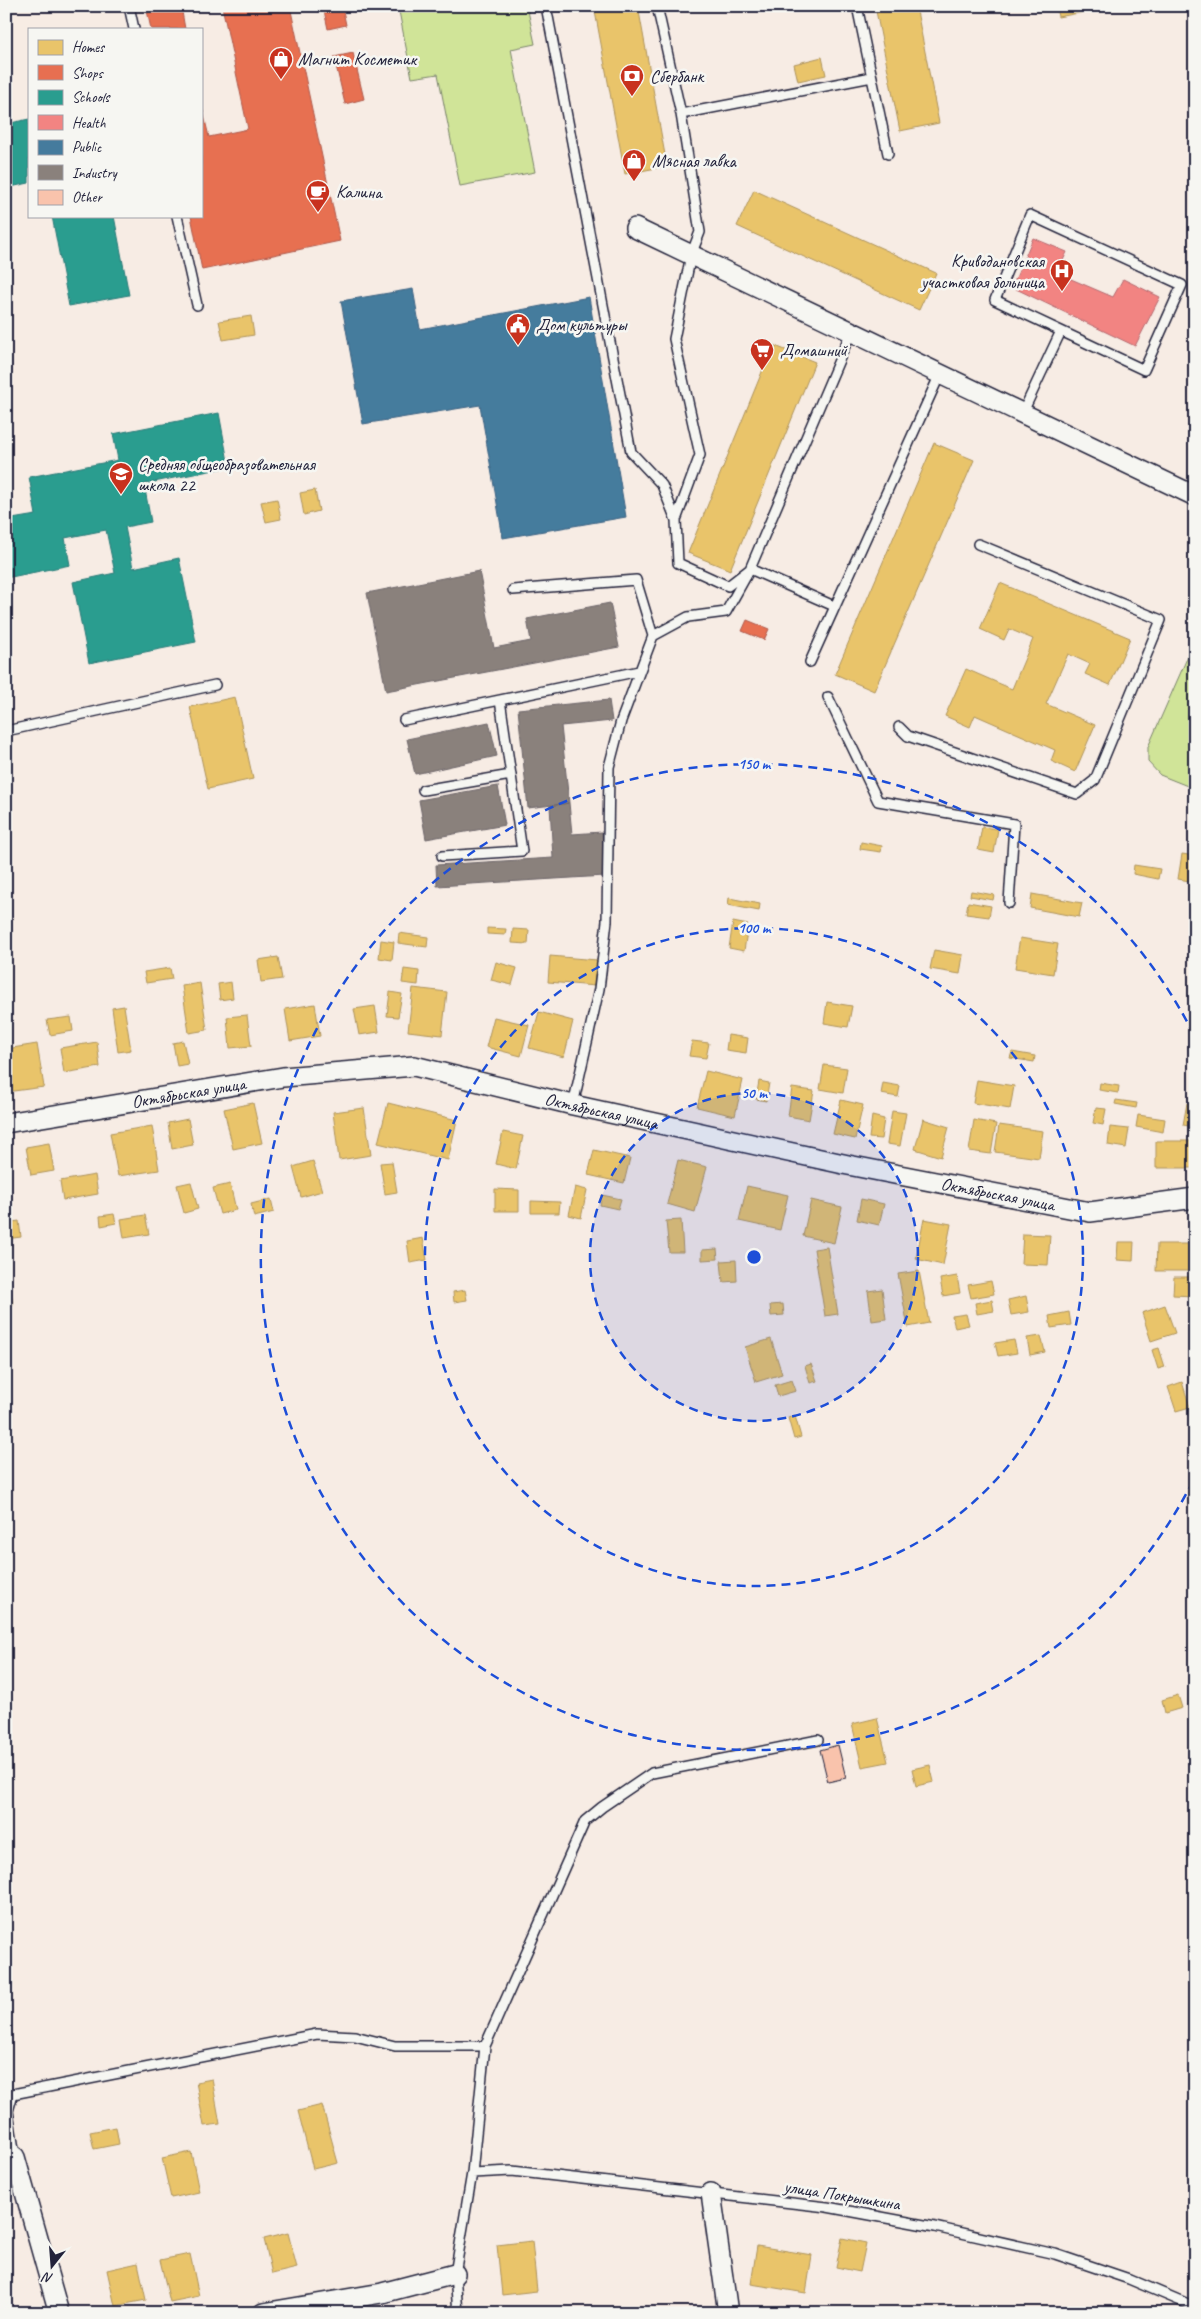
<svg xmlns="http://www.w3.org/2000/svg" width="1201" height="2319" font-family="Caveat,sans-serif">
<rect width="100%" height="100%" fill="#f7ece4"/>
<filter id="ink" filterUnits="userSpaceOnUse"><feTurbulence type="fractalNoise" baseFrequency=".02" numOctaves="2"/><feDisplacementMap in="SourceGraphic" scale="10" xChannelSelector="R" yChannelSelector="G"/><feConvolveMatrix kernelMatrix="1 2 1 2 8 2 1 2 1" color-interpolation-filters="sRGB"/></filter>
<g filter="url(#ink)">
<path fill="#d0e498" stroke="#79836a" d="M398,6H527L535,44L511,49L535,172L460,186L438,74L412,78Z
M1195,640V789L1160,775L1148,762V747Z"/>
<path fill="#e9c46a" stroke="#ad935c" d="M594,6H638L667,166L625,174Z
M875,6H916L939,123L900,131Z
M1056,6H1104L1105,8L1058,17Z
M822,57L826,75L798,81L794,64Z
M754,190L936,273L919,310L737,226Z
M251,316L254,335L223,340L219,321Z
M773,345L815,362L730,570L688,553Z
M934,443L974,460L874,691L835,674Z
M315,490L319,511L304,515L300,493Z
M277,499L281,519L266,522L261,502Z
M1000,583L1130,638L1110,685L1085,674L1090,664L1068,654L1046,704L1095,725L1075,772L1051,761L1055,750L975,715L970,727L945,716L966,669L1012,689L1033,639L1009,629L1004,640L980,629Z
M235,697L253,779L208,789L190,707Z
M982,827L998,829L994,853L978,850Z
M861,842L882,846L881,852L860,849Z
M1182,854L1195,856V882L1178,879Z
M1134,865L1160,869L1158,879L1133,874Z
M971,891L994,895L993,900L970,896Z
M1032,894L1082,903L1079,917L1030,908Z
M729,898L760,904L759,911L728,905Z
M968,902L991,906L989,917L966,914Z
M733,922L748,925L744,951L729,948Z
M487,928L506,929L505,935L487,934Z
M513,929L529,930L528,944L512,943Z
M399,933L428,937L427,947L398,943Z
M1020,938L1058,944L1053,974L1015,968Z
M381,940L394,942L392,960L379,958Z
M934,950L963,955L960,974L930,969Z
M550,956L597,960L595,986L548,982Z
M278,957L282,979L261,982L258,960Z
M496,962L517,968L512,985L491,980Z
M170,968L172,979L146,983L144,972Z
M404,969L419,971L418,985L402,983Z
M231,982L233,998L220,1000L218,984Z
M200,983L207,1030L189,1033L182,986Z
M413,988L447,992L442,1035L408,1031Z
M390,992L402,994L398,1017L387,1016Z
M827,1002L852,1006L848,1027L824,1023Z
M315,1004L320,1036L290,1041L285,1009Z
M124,1006L131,1050L118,1052L112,1008Z
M375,1006L379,1032L359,1035L354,1009Z
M539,1012L573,1021L564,1057L529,1048Z
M247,1015L251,1046L230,1048L227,1017Z
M71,1017L73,1031L50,1035L47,1020Z
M494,1017L529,1025L521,1056L486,1047Z
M728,1035L748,1038L746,1053L726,1050Z
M183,1041L188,1064L177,1066L173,1043Z
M692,1041L709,1043L706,1058L689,1056Z
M97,1042L100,1067L64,1073L60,1048Z
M37,1044L44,1087L6,1092V1049Z
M1012,1052L1035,1056L1034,1062L1010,1058Z
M824,1065L847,1068L843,1093L820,1089Z
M706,1071L743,1080L735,1116L697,1107Z
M977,1080L1014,1086L1010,1109L973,1103Z
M759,1081L769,1083L766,1101L756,1099Z
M883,1083L900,1086L898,1097L881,1094Z
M1100,1083L1119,1086L1118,1093L1099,1090Z
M792,1088L814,1091L809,1120L788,1116Z
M841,1100L863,1105L855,1139L833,1134Z
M1116,1100L1137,1103L1136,1108L1115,1104Z
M253,1103L262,1143L233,1149L224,1109Z
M388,1103L457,1120L448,1160L378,1143Z
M1187,1103L1195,1104V1127L1183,1125Z
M364,1108L371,1155L339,1160L333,1112Z
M1096,1108L1106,1109L1103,1125L1093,1123Z
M892,1111L906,1113L900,1146L887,1144Z
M1138,1115L1165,1119L1163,1132L1136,1127Z
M872,1116L884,1119L881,1139L869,1138Z
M188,1119L193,1145L172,1149L168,1123Z
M923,1119L949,1127L941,1157L915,1149Z
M974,1120L996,1124L991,1154L969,1151Z
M999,1125L1043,1131L1039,1158L995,1152Z
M152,1126L159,1170L118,1176L110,1133Z
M1110,1127L1129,1129L1126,1148L1108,1145Z
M503,1132L523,1136L516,1169L496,1164Z
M1156,1141H1195V1168H1156Z
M49,1143L54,1171L31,1175L26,1147Z
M594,1150L630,1158L624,1183L588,1175Z
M678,1160L707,1167L695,1212L667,1204Z
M313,1161L322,1191L301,1197L293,1167Z
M392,1162L397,1192L385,1194L380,1163Z
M95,1175L98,1194L63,1200L60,1181Z
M191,1182L198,1209L184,1213L177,1185Z
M230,1184L236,1210L220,1214L213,1188Z
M747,1186L788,1195L780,1230L739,1221Z
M575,1187L587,1190L581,1218L569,1215Z
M495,1189L519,1190V1211H495Z
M602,1195L621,1199L618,1209L600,1205Z
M271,1199L274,1212L254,1217L251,1204Z
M861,1199L884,1204L879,1225L857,1220Z
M811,1200L842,1207L834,1243L803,1236Z
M531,1201L560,1202L559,1213H531Z
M114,1214L116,1223L101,1226L100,1216Z
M145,1215L149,1234L124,1238L121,1219Z
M924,1219L951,1224L943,1265L916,1259Z
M681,1220L683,1252H669L666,1221Z
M19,1221L21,1237L6,1239V1223Z
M1023,1234L1050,1235L1048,1265L1021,1264Z
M423,1238L427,1260L410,1263L407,1241Z
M1118,1242H1134L1133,1261L1117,1260Z
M1157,1244H1190V1271H1156Z
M827,1247L838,1314L825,1316L814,1249Z
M717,1249L718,1259L702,1260V1250Z
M736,1260L737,1281L723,1282L721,1261Z
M919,1271L929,1323L908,1327L898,1274Z
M957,1276L960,1293L943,1296L940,1279Z
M1174,1277H1195L1194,1296L1173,1295Z
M991,1281L994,1294L971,1298L968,1285Z
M882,1289L886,1319L872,1321L868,1291Z
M465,1290L467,1300L454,1302L453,1292Z
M6,1292H11L13,1306L6,1307Z
M1026,1296L1029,1312L1011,1315L1008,1300Z
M992,1300L994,1311L977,1314L975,1303Z
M783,1304L784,1315L771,1316L770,1305Z
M1165,1305L1175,1333L1151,1341L1142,1313Z
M1069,1312L1071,1325L1051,1328L1049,1316Z
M966,1314L969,1325L955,1328L952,1316Z
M1041,1336L1045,1352L1030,1355L1027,1338Z
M771,1339L782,1374L756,1382L745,1347Z
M1014,1340L1017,1353L998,1356L995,1343Z
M1159,1348L1165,1367L1158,1369L1152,1350Z
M811,1364L817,1381L810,1383L805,1366Z
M792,1380L796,1391L778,1396L775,1385Z
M1182,1382L1190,1407L1176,1411L1168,1387Z
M795,1416L801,1437L794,1439L788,1418Z
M1178,1695L1182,1708L1165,1713L1162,1700Z
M877,1718L888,1762L862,1767L852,1724Z
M930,1765L934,1782L916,1786L912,1769Z
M212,2079L220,2124L204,2126L196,2082Z
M322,2105L338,2163L313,2169L298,2111Z
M116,2127L119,2144L94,2149L90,2132Z
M191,2152L199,2192L171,2198L162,2158Z
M288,2233L297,2268L272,2274L264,2239Z
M842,2238L866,2243L860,2272L836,2267Z
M532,2241L537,2291L502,2295L497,2245Z
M757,2246L812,2255L806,2293L751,2284Z
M190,2254L199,2296L170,2302L160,2260Z
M138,2263L146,2300L115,2306L107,2270Z"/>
<path fill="#e76f51" stroke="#ac584a" d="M146,6H181L185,29H151Z
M222,6H290L340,241L202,270L191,216H201V103L209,137L248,129Z
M323,6H342L346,25L328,29Z
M353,53L364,99L345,104L334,57Z
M747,620L769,629L764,640L742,631Z"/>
<path fill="#2a9d8f" stroke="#287876" d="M29,119V183L6,188V124Z
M52,216H114L129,295L69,306Z
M219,413L229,467L144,484L151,522L125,527L133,568L179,558L196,642L89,663L73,582L115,573L106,530L65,538L70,565L6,578V520L36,515L29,477L118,460L113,434Z"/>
<path fill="#f28482" stroke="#b4676d" d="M1033,238L1067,252L1057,273L1113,297L1123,279L1160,297L1135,346L1012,287Z"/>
<path fill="#457b9d" stroke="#3a6080" d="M413,289L420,329L589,297L626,517L503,538L480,405L363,424L341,301Z"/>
<path fill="#8a817c" stroke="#6b6468" d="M479,571L494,648L531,641L527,619L610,603L619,647L386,691L367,593Z
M609,700L612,721L561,726L569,803L528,808L518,709Z
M489,722L497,756L415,774L407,739Z
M498,786L505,825L426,839L419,800Z
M569,803L572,834L602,832L605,876L437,886L436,865L553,858L550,806Z"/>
<path fill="#f9c3ac" stroke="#22223b" d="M838,1745L846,1778L828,1782L820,1750Z"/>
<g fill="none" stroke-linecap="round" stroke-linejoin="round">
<g stroke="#22223b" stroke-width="12">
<path id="service" d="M129,6L134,29
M546,6L631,452L662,485L676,520
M657,6L681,114L700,232L691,255L674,339L700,455L676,520L678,563L728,586L750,569L851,332
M857,6L888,154
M681,114L872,77
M177,216L197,305
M1022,414L1061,331L1144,370L1182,285L1030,215L995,300L1061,331
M513,590L636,580L653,636
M810,662L940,374
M828,697L878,801L1014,824L1009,903
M404,720L639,671
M899,727L908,736L1077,794L1095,780L1161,620L978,544
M6,731L215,685
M423,790L511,775
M442,856L522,851L500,700
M573,1105L599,989L607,921L609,767L621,721L653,636L688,617L726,612L750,569L834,606
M15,2156L8,2111L13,2094L317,2034L355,2036L395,2046H485
M472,2173L512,2171L827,2207L935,2227L1055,2254L1129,2279L1195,2307
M458,2313L455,2274L472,2173L485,2046L585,1821L602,1807L652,1773L818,1740"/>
</g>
<g stroke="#22223b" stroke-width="22">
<g id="minor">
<path d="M635,228L1195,496"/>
<path id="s1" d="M6,1123L283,1077L414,1066L573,1105L848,1165L1090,1212L1195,1198"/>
<path d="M6,2151L15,2157L59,2313"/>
<path d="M711,2193L728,2313"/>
<path d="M263,2313L382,2293L455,2274"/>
</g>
</g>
<use href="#service" stroke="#f6f6f2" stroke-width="9"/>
<use href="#minor" stroke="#f6f6f2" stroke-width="19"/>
</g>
</g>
<circle cx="754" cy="1257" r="164" fill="#1d4ed8" fill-opacity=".12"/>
<g fill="none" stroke="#1d4ed8" stroke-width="2.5" stroke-dasharray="9 6">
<circle cx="754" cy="1257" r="164"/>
<circle cx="754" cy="1257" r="329"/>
<path d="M1193 1481A493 493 0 1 1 1193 1033"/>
</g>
<defs>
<g id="shop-pin" transform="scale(1.25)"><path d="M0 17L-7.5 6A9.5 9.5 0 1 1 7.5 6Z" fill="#c8321e" stroke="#f6f6f2"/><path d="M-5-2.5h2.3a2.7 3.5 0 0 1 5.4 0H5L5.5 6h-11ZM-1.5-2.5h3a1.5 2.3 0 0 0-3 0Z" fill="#fff"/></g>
<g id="bank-pin" transform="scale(1.25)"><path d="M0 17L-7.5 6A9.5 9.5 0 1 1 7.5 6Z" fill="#c8321e" stroke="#f6f6f2"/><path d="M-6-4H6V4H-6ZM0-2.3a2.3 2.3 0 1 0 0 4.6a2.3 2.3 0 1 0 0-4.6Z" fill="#fff"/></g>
<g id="cafe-pin" transform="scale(1.25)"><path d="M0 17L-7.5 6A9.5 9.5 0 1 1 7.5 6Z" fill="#c8321e" stroke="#f6f6f2"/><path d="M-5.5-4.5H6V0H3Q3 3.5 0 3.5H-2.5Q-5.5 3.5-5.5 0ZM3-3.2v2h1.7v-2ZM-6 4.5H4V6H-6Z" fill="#fff"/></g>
<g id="hospital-pin" transform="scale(1.25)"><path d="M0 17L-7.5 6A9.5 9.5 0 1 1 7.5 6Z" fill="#c8321e" stroke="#f6f6f2"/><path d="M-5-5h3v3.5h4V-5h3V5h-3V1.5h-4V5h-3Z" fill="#fff"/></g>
<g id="civic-pin" transform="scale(1.25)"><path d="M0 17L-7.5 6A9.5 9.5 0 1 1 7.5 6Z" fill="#c8321e" stroke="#f6f6f2"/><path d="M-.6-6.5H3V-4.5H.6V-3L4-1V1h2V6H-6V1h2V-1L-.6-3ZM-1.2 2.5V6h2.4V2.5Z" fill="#fff"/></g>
<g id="supermarket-pin" transform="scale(1.25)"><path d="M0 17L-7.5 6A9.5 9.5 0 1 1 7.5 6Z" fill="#c8321e" stroke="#f6f6f2"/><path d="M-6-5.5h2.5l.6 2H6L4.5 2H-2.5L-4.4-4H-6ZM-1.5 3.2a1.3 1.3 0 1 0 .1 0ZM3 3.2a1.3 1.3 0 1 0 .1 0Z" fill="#fff"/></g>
<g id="school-pin" transform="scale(1.25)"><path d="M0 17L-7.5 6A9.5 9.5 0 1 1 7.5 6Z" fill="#c8321e" stroke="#f6f6f2"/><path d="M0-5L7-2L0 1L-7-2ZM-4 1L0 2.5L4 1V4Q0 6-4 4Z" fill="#fff"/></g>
</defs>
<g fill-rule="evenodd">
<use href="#shop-pin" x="281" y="59"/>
<use href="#bank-pin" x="632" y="76"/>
<use href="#shop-pin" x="634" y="161"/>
<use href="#cafe-pin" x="318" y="192"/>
<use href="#hospital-pin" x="1062" y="271"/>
<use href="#civic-pin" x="518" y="325"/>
<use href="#supermarket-pin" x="762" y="350"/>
<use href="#school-pin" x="121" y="474"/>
</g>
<g text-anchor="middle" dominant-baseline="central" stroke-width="5" stroke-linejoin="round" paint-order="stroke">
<g font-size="18" fill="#22223b" stroke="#f6f6f2" text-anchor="start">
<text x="298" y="59">Магнит Косметик</text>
<text x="650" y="76">Сбербанк</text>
<text x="652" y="161">Мясная лавка</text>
<text x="336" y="192">Калина</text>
<text x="1044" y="261" text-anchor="end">Криводановская<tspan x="1044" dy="21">участковая больница</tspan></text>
<text x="536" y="325">Дом культуры</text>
<text x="780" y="350">Домашний</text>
<text x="138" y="464">Средняя общеобразовательная<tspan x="138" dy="21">школа 22</tspan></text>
</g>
<g font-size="18" fill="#22223b" stroke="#f6f6f2">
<text stroke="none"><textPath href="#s1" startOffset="185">Октябрьская улица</textPath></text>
<text stroke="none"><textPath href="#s1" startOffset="605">Октябрьская улица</textPath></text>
<text stroke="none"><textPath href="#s1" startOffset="1010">Октябрьская улица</textPath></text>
<text transform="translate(842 2195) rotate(9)">улица Покрышкина</text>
</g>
</g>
<circle cx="754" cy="1257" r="8" fill="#1d4ed8" stroke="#f6f6f2" stroke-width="2.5"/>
<g font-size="15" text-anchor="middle" font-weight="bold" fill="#1d4ed8" stroke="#f6f6f2" stroke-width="5" stroke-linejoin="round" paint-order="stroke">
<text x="754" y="769">150 m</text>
<text x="754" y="933">100 m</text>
<text x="754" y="1098">50 m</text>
</g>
<rect width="1201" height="2319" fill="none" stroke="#f6f6f2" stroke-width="25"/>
<rect x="12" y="12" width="1176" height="2294" fill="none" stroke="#22223b" stroke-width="2" filter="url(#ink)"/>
<rect x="28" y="28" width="175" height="190" fill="#f6f6f2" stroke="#a1a1a9"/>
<rect x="38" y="40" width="25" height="15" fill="#e9c46a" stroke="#a1a1a9"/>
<text x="72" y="52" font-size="15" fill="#22223b">Homes</text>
<rect x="38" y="65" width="25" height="15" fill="#e76f51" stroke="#a1a1a9"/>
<text x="72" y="78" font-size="15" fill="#22223b">Shops</text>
<rect x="38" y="90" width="25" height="15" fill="#2a9d8f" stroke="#a1a1a9"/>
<text x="72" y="102" font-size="15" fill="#22223b">Schools</text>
<rect x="38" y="115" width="25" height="15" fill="#f28482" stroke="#a1a1a9"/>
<text x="72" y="128" font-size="15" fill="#22223b">Health</text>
<rect x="38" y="140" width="25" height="15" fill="#457b9d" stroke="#a1a1a9"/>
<text x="72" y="152" font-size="15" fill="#22223b">Public</text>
<rect x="38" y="165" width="25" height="15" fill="#8a817c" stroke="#a1a1a9"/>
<text x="72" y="178" font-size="15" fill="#22223b">Industry</text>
<rect x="38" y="190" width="25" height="15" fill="#f9c3ac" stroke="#a1a1a9"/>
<text x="72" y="202" font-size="15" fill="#22223b">Other</text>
<g transform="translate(52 2266) rotate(197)" stroke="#f6f6f2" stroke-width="4" paint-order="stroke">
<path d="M0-4L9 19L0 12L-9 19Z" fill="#22223b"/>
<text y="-8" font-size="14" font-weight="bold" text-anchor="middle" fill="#22223b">N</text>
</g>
</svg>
